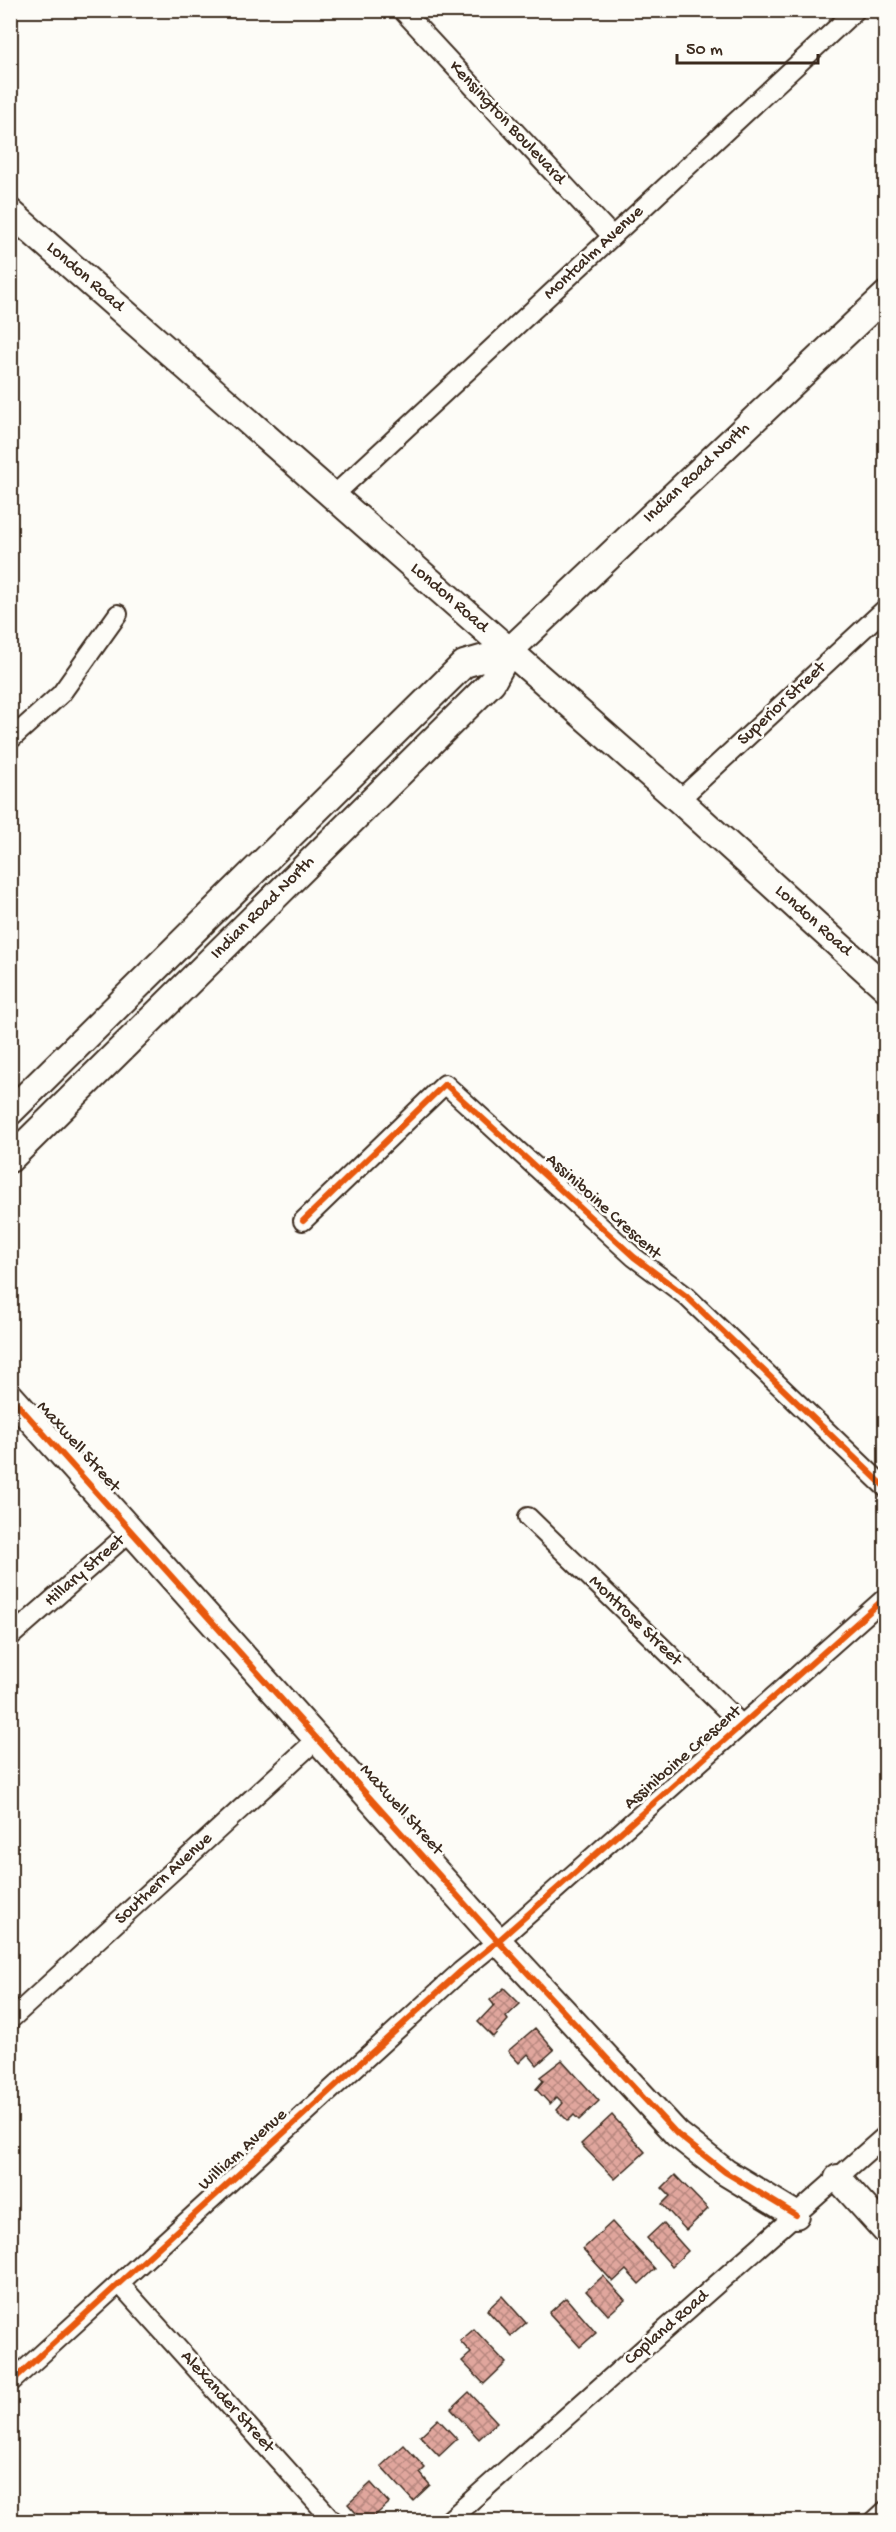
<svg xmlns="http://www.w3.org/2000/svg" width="896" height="2532" font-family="'Gochi Hand',sans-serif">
<defs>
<pattern id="building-cross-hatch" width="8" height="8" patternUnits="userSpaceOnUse" patternTransform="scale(1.5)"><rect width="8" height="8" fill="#e0a69d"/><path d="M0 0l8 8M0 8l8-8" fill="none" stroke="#b7877f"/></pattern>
</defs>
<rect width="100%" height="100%" fill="#fdfcf7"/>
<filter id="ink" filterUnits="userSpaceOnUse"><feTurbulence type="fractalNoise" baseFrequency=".0167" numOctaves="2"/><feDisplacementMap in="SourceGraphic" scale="12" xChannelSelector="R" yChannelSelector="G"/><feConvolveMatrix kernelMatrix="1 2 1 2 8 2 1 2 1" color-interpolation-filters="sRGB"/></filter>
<g filter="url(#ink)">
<path fill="url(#building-cross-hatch)" stroke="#3b2a1e" stroke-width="1.5" d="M504,1988L520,2004L506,2017L508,2020L493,2037L478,2022L494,2005L490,2000Z
M535,2028L554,2050L537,2065L528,2054L519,2063L508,2051Z
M562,2060L599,2101L579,2120L574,2115L568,2121L557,2110L563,2103L557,2097L550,2104L536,2089L543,2081L540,2077Z
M612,2115L645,2152L615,2179L581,2144Z
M675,2175L708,2209L686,2230L662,2204L670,2196L662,2188Z
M612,2222L655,2269L639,2284L626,2270L613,2282L583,2249Z
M663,2223L688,2251L672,2266L647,2238Z
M603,2276L625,2300L608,2315L586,2291Z
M502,2296L526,2323L511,2336L487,2310Z
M566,2298L596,2333L580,2347L549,2313Z
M474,2329L506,2363L484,2384L462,2361L471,2353L460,2341Z
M469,2392L497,2422L479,2439L451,2409Z
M438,2419L457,2439L439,2456L420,2436Z
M404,2445L425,2468L420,2473L430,2485L413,2501L381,2466Z
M371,2483L389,2503L368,2522H364L348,2504Z"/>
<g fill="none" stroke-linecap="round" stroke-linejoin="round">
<g stroke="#3b2a1e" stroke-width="22">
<path id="street" d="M402,10L612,236
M333,496L856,10
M10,740L61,694L118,614
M679,800L886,608
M303,1221L445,1084L634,1257L686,1296L886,1488
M528,1517L742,1725
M10,1637L132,1530
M10,2020L317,1739
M119,2283L334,2522
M10,2383L461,1971L498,1941L886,1597
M447,2522L886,2135
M873,2522L886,2510"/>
</g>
<g stroke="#3b2a1e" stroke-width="30">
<path id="secondary" d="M10,212L679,800L886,988
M10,1112L464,664L509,651
M10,1159L492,682L509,651L886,295
M10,1396L498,1941L677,2134L725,2172L796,2215
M838,2178L886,2231"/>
</g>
<use href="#street" stroke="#fdfcf7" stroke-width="18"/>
<use href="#secondary" stroke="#fdfcf7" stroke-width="26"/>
<g stroke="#fdfcf7" stroke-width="10">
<path id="cycleway" d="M303,1221L445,1084L634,1257L686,1296L886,1488
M10,1396L498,1941L677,2134L725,2172L796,2215
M10,2383L461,1971L498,1941L886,1597"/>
</g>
<use href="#cycleway" stroke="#e8590c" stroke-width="6"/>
</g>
</g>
<g text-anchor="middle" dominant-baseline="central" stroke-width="5" stroke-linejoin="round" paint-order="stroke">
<g font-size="18" fill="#3b2a1e" stroke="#fdfcf7">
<text transform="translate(507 123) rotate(47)">Kensington Boulevard</text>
<text transform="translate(594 253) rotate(-43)">Montcalm Avenue</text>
<text transform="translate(85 277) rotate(41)">London Road</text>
<text transform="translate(697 473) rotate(-43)">Indian Road North</text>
<text transform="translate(449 598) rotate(41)">London Road</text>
<text transform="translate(782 704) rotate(-43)">Superior Street</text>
<text transform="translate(263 908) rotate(-45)">Indian Road North</text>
<text transform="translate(813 921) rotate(42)">London Road</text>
<text transform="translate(603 1207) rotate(42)">Assiniboine Crescent</text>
<text transform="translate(78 1447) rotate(48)">Maxwell Street</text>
<text transform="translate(85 1571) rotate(-41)">Hillary Street</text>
<text transform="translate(635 1621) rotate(44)">Montrose Street</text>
<text transform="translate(683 1758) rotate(-41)">Assiniboine Crescent</text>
<text transform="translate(401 1810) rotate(48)">Maxwell Street</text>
<text transform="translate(164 1879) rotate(-43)">Southern Avenue</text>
<text transform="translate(243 2150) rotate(-42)">William Avenue</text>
<text transform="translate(667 2328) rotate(-41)">Copland Road</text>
<text transform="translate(227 2402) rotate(48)">Alexander Street</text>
</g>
</g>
<rect width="896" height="2532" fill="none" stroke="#fdfcf7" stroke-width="36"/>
<rect x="18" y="18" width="860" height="2496" fill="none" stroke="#3b2a1e" stroke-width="2" filter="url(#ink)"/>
<path d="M677 54v9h141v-9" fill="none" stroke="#3b2a1e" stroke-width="3"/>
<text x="686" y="54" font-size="18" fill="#3b2a1e" stroke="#fdfcf7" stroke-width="4.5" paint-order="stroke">50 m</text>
</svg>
